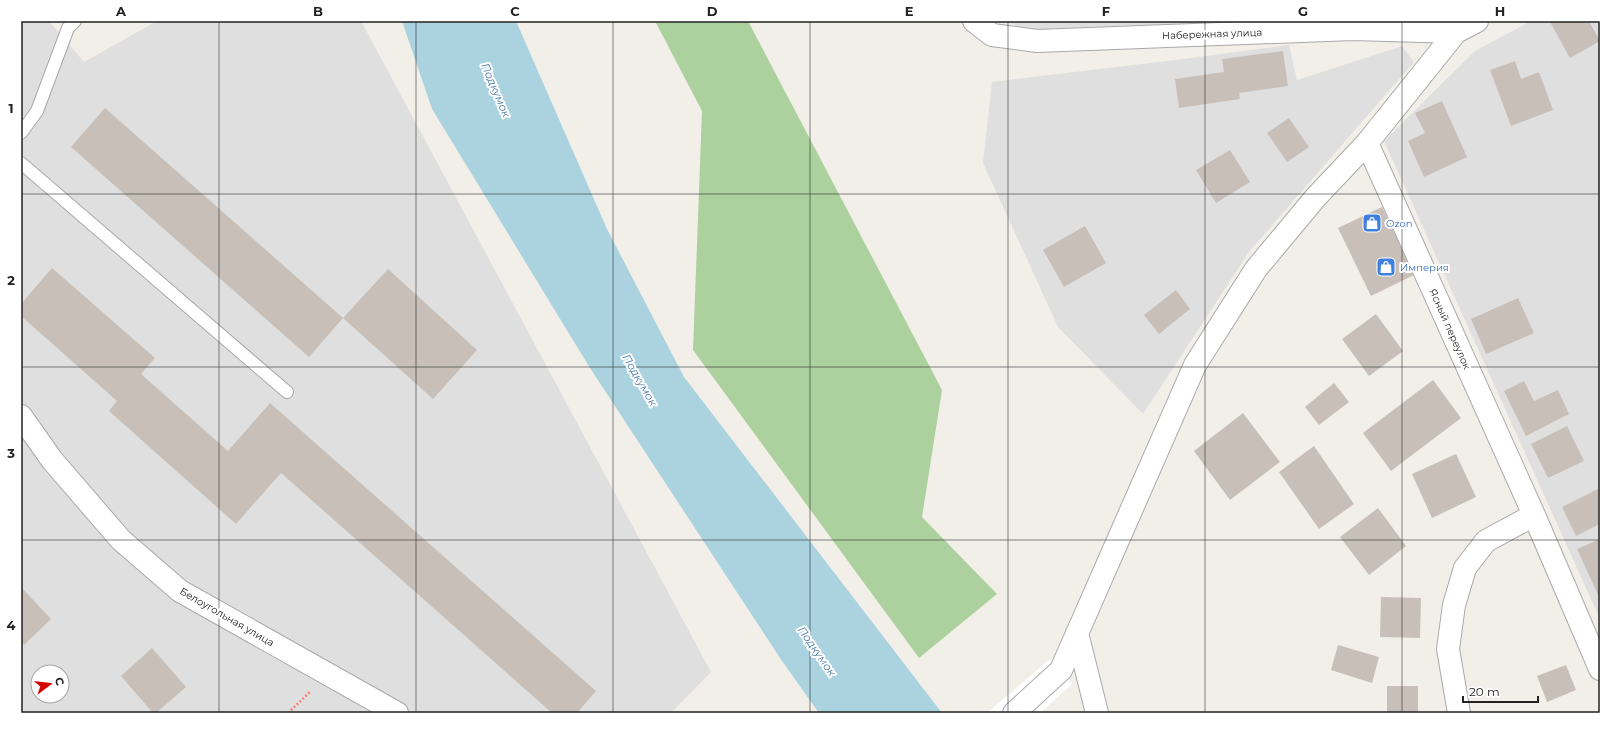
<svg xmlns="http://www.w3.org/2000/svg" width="1621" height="734" font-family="Montserrat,sans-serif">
<rect width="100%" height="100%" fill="#f2efe9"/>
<path fill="#e0dfdf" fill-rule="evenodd" d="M21,21H49L84,62L157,21H361L711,672L671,713H21ZM38,672H62V696H38Z
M1007,21H1248L1026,31Z
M1531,21H1600V619L1384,141L1475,51Z
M1289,45L1297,80L1402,46L1414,62L1249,252L1143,414L1058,327L983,163L992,82L1175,60Z"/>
<path fill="#add19e" d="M655,21H748L942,390L922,517L997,594L919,658L693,350L702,111Z"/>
<path fill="#aad3df" d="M402,21H516L607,229L684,377L942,713H819L782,661L590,368L432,109Z"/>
<path fill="#fff" d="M1050,659L1072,684L1040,713H987Z"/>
<path fill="#c7bfb8" d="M1552,21H1589L1600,41L1570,58L1550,22Z
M1283,51L1288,86L1239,93L1240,99L1179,108L1175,79L1224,72L1222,59Z
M1515,61L1521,79L1539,72L1553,110L1511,126L1490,70Z
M1442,101L1467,157L1424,177L1408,141L1425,133L1415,113Z
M105,108L343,318L388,269L477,350L433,399L343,318L309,357L71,147Z
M1289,118L1309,147L1287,162L1267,133Z
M1230,150L1250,182L1216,203L1196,170Z
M1382,207L1414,275L1371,296L1338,228Z
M1085,226L1106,263L1064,287L1043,250Z
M52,268L155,358L141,374L228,451L270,403L596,691L577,713H552L281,473L236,524L109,411L117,401L21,316V304Z
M1176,290L1190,309L1159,334L1144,315Z
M1518,298L1534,333L1486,354L1471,319Z
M1376,314L1403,351L1369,376L1342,339Z
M1433,380L1461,418L1391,471L1363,433Z
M1524,381L1534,401L1558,390L1569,414L1526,436L1504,391Z
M1334,383L1349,402L1319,425L1305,407Z
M1243,413L1280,462L1230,500L1194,451Z
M1567,426L1584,461L1548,478L1531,444Z
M1314,446L1354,504L1319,529L1279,472Z
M1456,454L1476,497L1432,518L1412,474Z
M1600,488V524L1576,536L1562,507Z
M1378,508L1406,546L1369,575L1340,537Z
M1600,539V599L1577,549Z
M21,587L51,619L24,645L21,642Z
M1381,597L1421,598L1420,638L1380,637Z
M1338,645L1379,657L1372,683L1331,670Z
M152,648L186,687L156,713H153L121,676Z
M1566,665L1576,690L1547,702L1537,676Z
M1387,686H1418V713H1387Z"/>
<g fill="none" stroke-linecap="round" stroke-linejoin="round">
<g stroke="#a9a9a9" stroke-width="14">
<path id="lane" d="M21,133L37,111L68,28L75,21
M21,163L287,392"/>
</g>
<g stroke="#a9a9a9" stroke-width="24">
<path id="street" d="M974,21L992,35L1037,41L1353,29L1456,32
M1367,143L1534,515L1600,669
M21,416L52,460L121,540L180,591L397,713
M1077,633L1097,713
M1014,713L1061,670L1195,365L1256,269L1316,197L1367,143L1456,32L1477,21
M1459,713L1448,649L1454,605L1465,568L1486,541L1534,515"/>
</g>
<path stroke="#fa8072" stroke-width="2.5" stroke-dasharray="2 2" stroke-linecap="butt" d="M288,713L311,691"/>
<use href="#lane" stroke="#fff" stroke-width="12"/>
<use href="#street" stroke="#fff" stroke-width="22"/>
</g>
<path fill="none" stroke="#222" stroke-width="1" stroke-opacity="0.55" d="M219,21V713M416,21V713M613,21V713M810,21V713M1008,21V713M1205,21V713M1402,21V713M21,194H1600M21,367H1600M21,540H1600"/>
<defs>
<g id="shop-square" transform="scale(1)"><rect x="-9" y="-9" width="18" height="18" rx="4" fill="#3f7fe0" stroke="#fff"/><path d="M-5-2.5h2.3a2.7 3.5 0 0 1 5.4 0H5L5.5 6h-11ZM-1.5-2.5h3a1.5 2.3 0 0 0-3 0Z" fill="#fff"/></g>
</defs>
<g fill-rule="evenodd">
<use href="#shop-square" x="1372" y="223"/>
<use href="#shop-square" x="1386" y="267"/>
</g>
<g text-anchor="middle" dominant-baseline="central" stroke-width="4" stroke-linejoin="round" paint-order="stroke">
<g font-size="10" fill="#222" stroke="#fff">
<text transform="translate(1212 34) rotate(-2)">Набережная улица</text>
<text transform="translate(1450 329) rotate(66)">Ясный переулок</text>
<text transform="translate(227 617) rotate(30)">Белоугольная улица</text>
</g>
<g font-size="10" fill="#366cbe" stroke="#fff" text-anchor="start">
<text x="1386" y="223">Ozon</text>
<text x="1400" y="267">Империя</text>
</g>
<g font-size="11" font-style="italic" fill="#4a7aab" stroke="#fff">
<text transform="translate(496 90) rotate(67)">Подкумок</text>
<text transform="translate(640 380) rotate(60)">Подкумок</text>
<text transform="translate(817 651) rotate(55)">Подкумок</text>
</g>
</g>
<rect width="1621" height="734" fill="none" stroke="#ffffff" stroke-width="44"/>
<g transform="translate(50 684) rotate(75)"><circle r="19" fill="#ffffff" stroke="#a7a7a7"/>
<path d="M0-3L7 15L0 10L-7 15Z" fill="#d40000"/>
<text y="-6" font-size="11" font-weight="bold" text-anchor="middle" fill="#222222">С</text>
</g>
<path d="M1463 696v6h75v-6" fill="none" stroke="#222222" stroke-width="2"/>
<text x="1469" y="696" font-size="12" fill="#222222" stroke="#ffffff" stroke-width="3" paint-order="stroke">20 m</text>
<rect x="22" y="22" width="1577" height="690" fill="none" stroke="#222" stroke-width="1.5"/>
<g font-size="13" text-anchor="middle" font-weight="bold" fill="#222">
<text x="121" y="16">A</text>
<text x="318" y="16">B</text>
<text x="515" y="16">C</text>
<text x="712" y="16">D</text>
<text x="909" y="16">E</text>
<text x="1106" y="16">F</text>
<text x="1303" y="16">G</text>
<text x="1500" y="16">H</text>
<text x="11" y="113">1</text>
<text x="11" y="285">2</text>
<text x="11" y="458">3</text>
<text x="11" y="630">4</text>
</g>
</svg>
